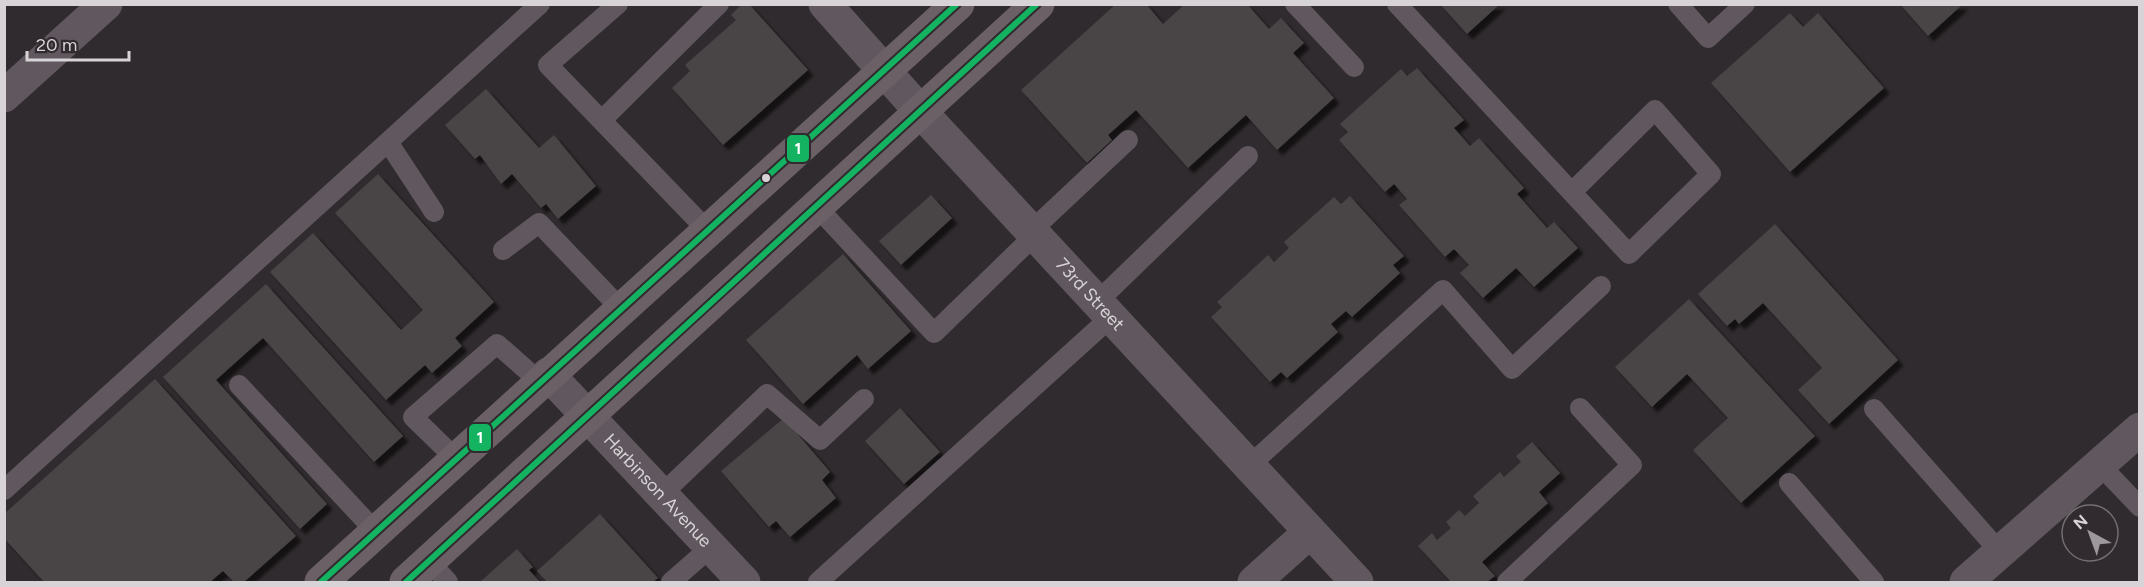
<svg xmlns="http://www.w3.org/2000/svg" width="2144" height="587" font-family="Figtree,sans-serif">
<defs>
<filter id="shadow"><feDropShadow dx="5.5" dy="5.5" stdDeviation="1.5" flood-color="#0009"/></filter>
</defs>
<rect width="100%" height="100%" fill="#302b2e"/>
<path fill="#484446" filter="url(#shadow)" d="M742,4H749L808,70L723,145L672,88L690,71L685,65L736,20L731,15Z
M1116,4H1146L1163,24L1185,4H1247L1269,29L1281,18L1304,43L1293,53L1334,98L1277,150L1246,115L1188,168L1136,110L1108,135L1112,140L1087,163L1021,90Z
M1440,4H1500L1467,34Z
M1900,4H1963L1928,36Z
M1790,13L1803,27L1818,13L1884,88L1790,172L1711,83Z
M1417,68L1464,120L1454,128L1470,146L1479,138L1524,188L1517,194L1547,228L1554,222L1578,248L1534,287L1516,268L1483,298L1460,273L1469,265L1454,249L1445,257L1399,205L1407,199L1394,184L1385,192L1339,140L1348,132L1340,124L1401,69L1407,76Z
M486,89L539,148L554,135L596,186L558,219L546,204L541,208L512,174L501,184L480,155L475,159L445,125Z
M378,174L494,302L455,338L462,346L432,373L425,365L386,400L270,272L313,233L401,330L423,310L335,213Z
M931,195L952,218L901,265L879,241Z
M1350,196L1404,256L1393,265L1400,273L1352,317L1346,311L1331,324L1338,332L1287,378L1281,372L1270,382L1211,317L1222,307L1217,302L1268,255L1274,262L1289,248L1284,242L1334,197L1341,204Z
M1775,224L1898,360L1829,424L1798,390L1822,368L1763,303L1739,324L1735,319L1727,326L1698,294Z
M843,254L911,331L868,369L857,355L803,404L746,340Z
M266,284L403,436L374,462L263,338L216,380L327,504L300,529L163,377Z
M1689,299L1815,436L1741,503L1693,450L1728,418L1687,374L1652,407L1615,367Z
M155,379L296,536L244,582H234L223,571L210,582H44L4,538V514Z
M900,408L940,452L904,484L865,441Z
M784,418L830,472L822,480L836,498L790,537L776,521L769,527L721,471Z
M1532,442L1560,473L1539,492L1548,503L1482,562L1495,576L1487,582H1451L1418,546L1432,533L1437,540L1451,528L1446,522L1459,510L1465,516L1479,503L1473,496L1500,472L1504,477L1521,462L1516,456Z
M600,514L658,578L653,582H547L537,571Z
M517,549L533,567L529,570L540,582H480Z"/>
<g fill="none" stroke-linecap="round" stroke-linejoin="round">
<path stroke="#60585e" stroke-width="20" d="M618,4L548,65L708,231
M1295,4L1354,67
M1397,4L1629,254L1711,174L1655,110L1572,192
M1678,4L1708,38L1745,4
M602,120L719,4
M388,142L434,212
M816,206L934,333L1035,235
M1031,231L1128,140
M503,250L539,223L621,309
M1097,302L1248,156
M239,385L376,532
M1874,409L2000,552
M456,459L413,417L497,344L539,381
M2099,464L2140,507
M1250,465L1443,290L1512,369L1601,286
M1789,483L1874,582
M4,490L540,4
M662,494L767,394L820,440L864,399
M429,561L448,582
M671,582L711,547
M818,582L1111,317
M1507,582L1632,465L1580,408"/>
<g stroke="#60585e" stroke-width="33">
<path id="s1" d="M825,4L920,111L1357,582"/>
<path d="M4,96L106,4"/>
<path d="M1254,582L1310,532"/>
<path d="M1966,582L2140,429"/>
</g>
<path stroke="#60585e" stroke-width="33" id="s2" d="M548,374L744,582"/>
<path stroke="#6b6066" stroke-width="33" d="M321,582L958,4
M406,582L1038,4"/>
<g stroke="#312a2e" stroke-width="10">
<path id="bus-1" d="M321,582L957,4
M406,582L1037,4"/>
</g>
<use href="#bus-1" stroke="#13b361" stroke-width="6"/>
</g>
<circle fill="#d7d3d6" stroke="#312a2e" stroke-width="2" cx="766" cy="178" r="5"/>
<g text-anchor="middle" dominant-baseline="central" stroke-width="6" stroke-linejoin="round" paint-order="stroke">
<g font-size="18" fill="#d7d3d6" stroke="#312a2e">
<text stroke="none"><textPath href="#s1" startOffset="393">73rd Street</textPath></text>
<text stroke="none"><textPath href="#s2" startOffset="160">Harbinson Avenue</textPath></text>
</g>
</g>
<g stroke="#312a2e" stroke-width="2">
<rect x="786" y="134" width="24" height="29" rx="6" fill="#13b361"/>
<rect x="468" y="423" width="24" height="29" rx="6" fill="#13b361"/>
</g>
<g font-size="16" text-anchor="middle" font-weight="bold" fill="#fff">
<text x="798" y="154">1</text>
<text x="480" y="443">1</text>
</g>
<rect width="2144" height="587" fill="none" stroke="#d7d3d6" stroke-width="12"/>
<g transform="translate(2090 533) rotate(319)"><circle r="28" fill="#312a2e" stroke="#736e71" stroke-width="1.5"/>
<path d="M0-4.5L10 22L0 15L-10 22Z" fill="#9d989b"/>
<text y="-9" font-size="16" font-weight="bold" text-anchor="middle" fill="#d7d3d6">N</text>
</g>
<path d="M27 51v9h102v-9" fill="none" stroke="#d7d3d6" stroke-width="3"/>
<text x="36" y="51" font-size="18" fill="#d7d3d6" stroke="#312a2e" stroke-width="4.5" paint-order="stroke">20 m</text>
</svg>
